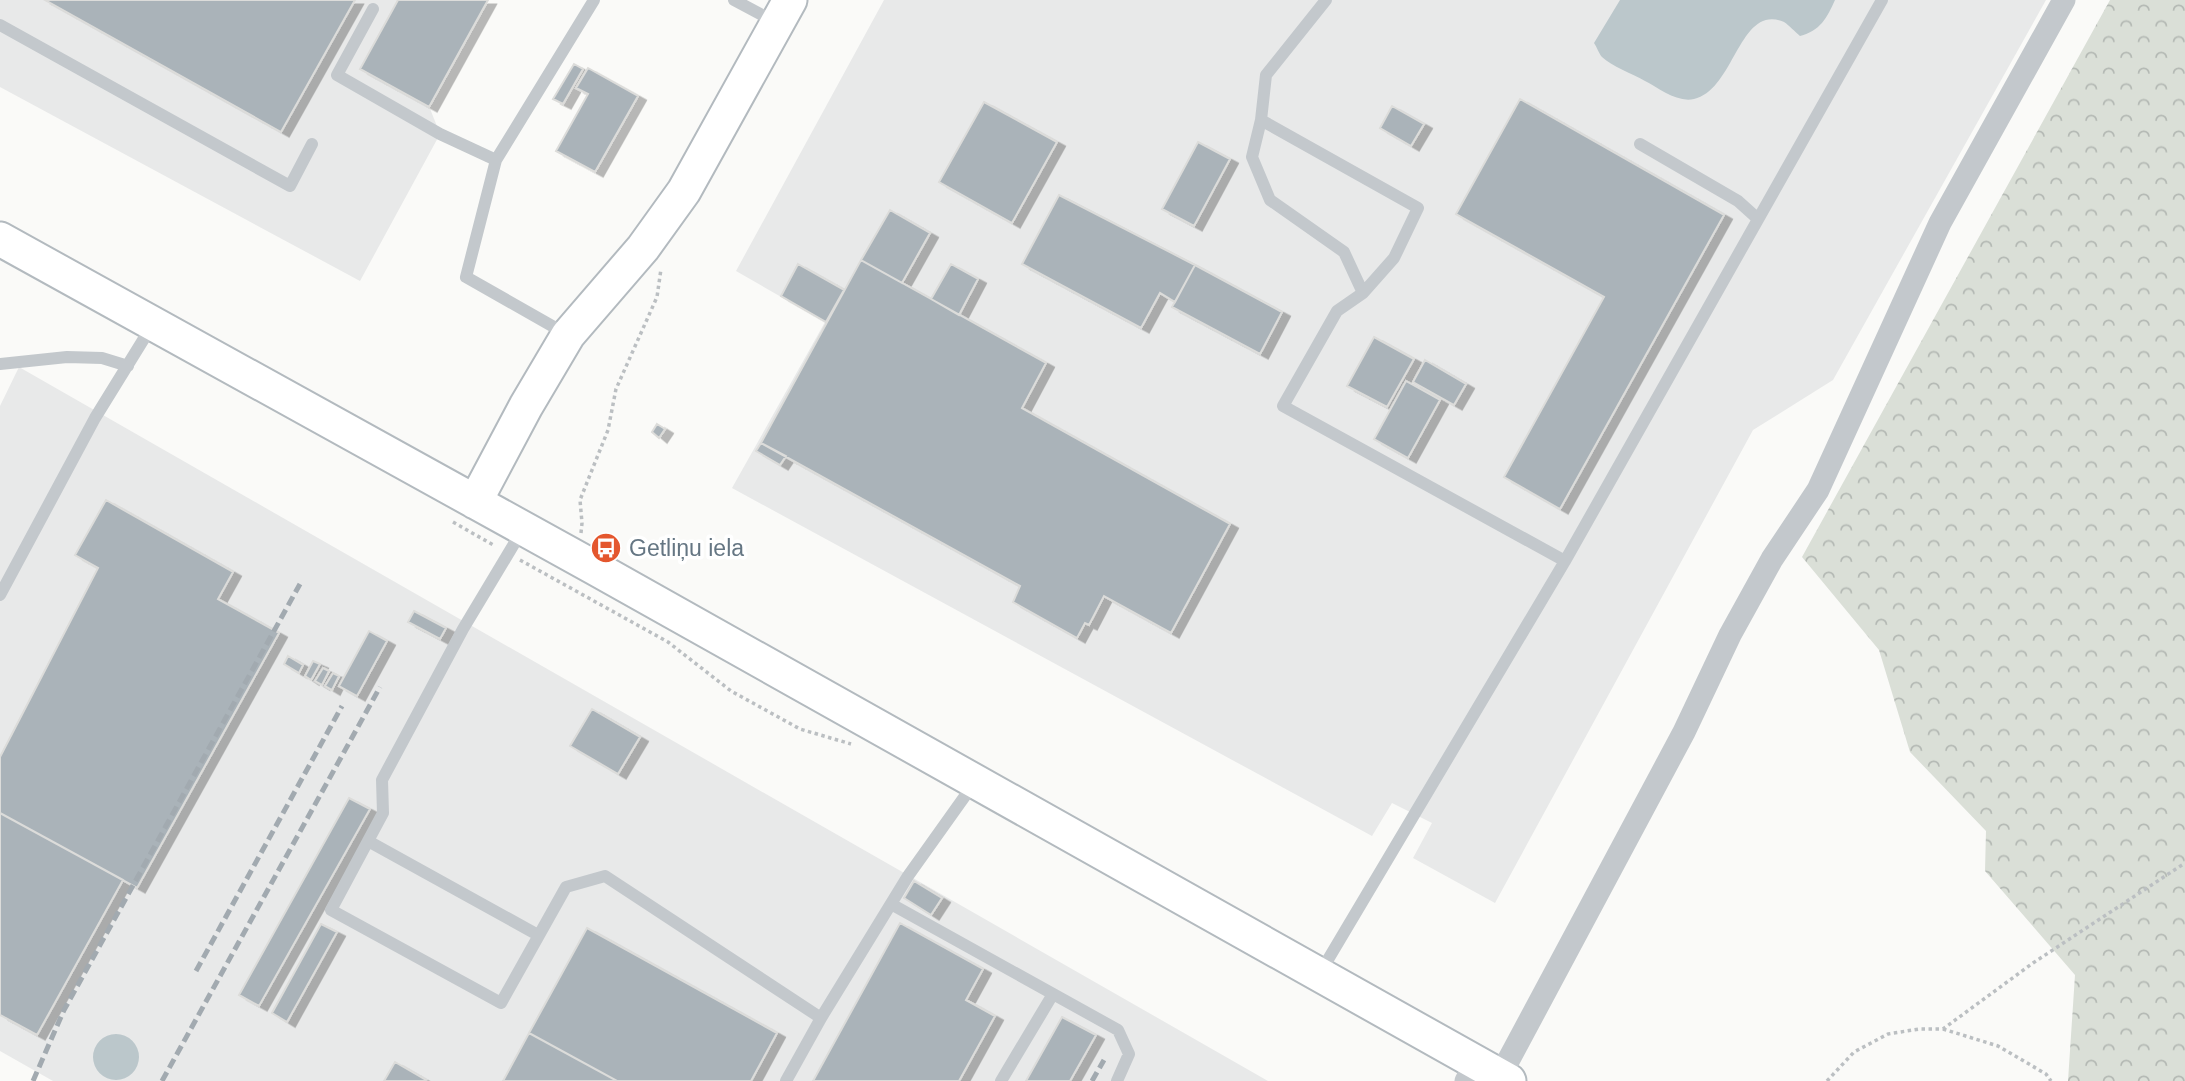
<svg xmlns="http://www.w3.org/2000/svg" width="2185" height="1081" font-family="Helvetica,sans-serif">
<defs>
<pattern id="forest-crowns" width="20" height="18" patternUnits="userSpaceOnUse" patternTransform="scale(1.75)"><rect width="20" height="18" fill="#dadfd7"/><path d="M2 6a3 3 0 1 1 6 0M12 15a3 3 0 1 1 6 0" fill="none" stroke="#b4b9b4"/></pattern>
<filter id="shadow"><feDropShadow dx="8" dy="4.5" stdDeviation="0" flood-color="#0004"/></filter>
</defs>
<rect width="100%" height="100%" fill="#fafaf8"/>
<path fill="#e8e9e9" d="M0,0H488L429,106L440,134L360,281L0,87Z
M884,0H2046L1833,380L1753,430L1495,903L1413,858L1432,823L1392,803L1372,836L732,488L825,322L736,271Z
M19,367L1268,1081H53L0,1051V406Z"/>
<path fill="url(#forest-crowns)" d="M2110,0H2185V1081H2068L2075,975L1985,871L1986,831L1910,752L1879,650L1802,557Z"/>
<path fill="#bbc7cb" d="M1620,0H1835C1827,18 1820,31 1800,36C1795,32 1789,25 1784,22C1739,3 1735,90 1694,99C1677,103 1659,88 1645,81C1633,74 1611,66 1602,57C1599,54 1597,47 1594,43Z
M93 1057a23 23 0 1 1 46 0a23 23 0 1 1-46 0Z"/>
<path fill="#aab3b9" stroke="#dcdcda" stroke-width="2" filter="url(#shadow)" d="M45,0H355L281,132Z
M398,0H488L429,107L360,69Z
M574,64L583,69L563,104L553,99Z
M588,68L638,96L595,172L556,151L588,94L576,88Z
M1520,99L1724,215L1560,509L1504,477L1604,297L1456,214Z
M984,102L1057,142L1012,223L939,182Z
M1392,106L1424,124L1411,146L1380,128Z
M1198,142L1230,159L1194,226L1162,209Z
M1059,195L1195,265L1175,302L1160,293L1141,328L1022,264Z
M890,210L930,233L902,283L861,260Z
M861,260L1046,363L1022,408L1230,524L1171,633L1104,596L1089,625L1085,623L1077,638L1013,602L1020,586L761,443Z
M798,264L844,290L826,322L781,296Z
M951,264L978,279L959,315L931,299Z
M1195,265L1282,312L1260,354L1172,307Z
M1374,337L1414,359L1387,407L1347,386Z
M1425,360L1466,384L1454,405L1413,382Z
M1406,381L1440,400L1408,458L1374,439Z
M657,424L665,429L659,438L652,432Z
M761,443L786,456L780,465L756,451Z
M106,500L233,572L218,599L279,633L137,888L0,813V757L98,568L75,555Z
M414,611L446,628L440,639L408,622Z
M369,631L387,641L357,696L339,686Z
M288,656L303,665L299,673L284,664Z
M313,661L320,664L311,680L305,676Z
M323,668L329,671L322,685L315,681Z
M333,673L339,676L332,690L325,686Z
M592,709L640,737L618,774L570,746Z
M349,798L370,809L259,1006L239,995Z
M0,813L123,880L37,1035L0,1015Z
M914,881L942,898L931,915L904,898Z
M900,923L983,969L966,1000L995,1016L959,1081H813Z
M321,924L337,932L287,1022L272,1013Z
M587,928L777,1033L751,1081H617L529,1033Z
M1062,1017L1096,1035L1070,1081H1026Z
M529,1033L617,1081H503Z
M395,1062L426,1080L425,1081H384Z"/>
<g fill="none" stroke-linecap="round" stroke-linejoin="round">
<g stroke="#b3babf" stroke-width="37">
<path id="secondary" d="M0,239L595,568L1509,1081
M475,502L526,406L568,335L643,248L684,191L790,0"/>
</g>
<path stroke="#bbbfc2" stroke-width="3.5" stroke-dasharray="3.5 3.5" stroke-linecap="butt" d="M453,522L495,546
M581,533L582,523L580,500L608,430L616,389L657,297L661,269
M520,560L668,642L731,691L800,729L851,744
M1943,1029L1998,1046L2046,1074L2051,1081
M1827,1081L1854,1052L1888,1034L1919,1029H1943L2033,963L2185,863"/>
<path stroke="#c3c8cc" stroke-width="12" d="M734,0L777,23
M1326,0L1266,75L1261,120L1418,208L1394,258L1363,293L1337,311L1283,406L1565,561
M373,9L337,75L440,134L496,160
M0,25L290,186L312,144
M1261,120L1252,157L1270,200L1344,252L1363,293
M1640,144L1738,201L1758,219
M568,335L466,277L496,160L594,0
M0,364L67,357L102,358L128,366
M523,529L463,629L382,780L383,813L331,910L501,1003L566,887L605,876L821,1018L908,876L975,782
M0,595L95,418L153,324
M368,841L538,935
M891,904L1118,1030L1129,1054L1117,1081
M1320,973L1565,561L1882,0
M786,1081L821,1018
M1001,1081L1053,994"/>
<path stroke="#c3c8cc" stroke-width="23" d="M1500,1076L1684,732L1730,635L1772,559L1818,490L1940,223L2064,0
M1466,1081L1476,1062"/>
<use href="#secondary" stroke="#fff" stroke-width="33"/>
<path stroke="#a2aab0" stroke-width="5" stroke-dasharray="10 5" stroke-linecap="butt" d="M196,971L342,706
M33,1081L64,1010L300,584
M162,1081L380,687
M1092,1081L1104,1060"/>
</g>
<defs>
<g id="bus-disc" transform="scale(1.575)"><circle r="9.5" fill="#e4572e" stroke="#fff"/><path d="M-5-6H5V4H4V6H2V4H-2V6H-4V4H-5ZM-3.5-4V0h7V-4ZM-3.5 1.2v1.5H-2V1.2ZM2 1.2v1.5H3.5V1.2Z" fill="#fff"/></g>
</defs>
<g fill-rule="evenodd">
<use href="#bus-disc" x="606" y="548"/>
</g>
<g text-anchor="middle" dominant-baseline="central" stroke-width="7" stroke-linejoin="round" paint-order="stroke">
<g font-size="23" fill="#657683" stroke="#fff" text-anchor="start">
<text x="629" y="548">Getliņu iela</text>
</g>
</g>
</svg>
